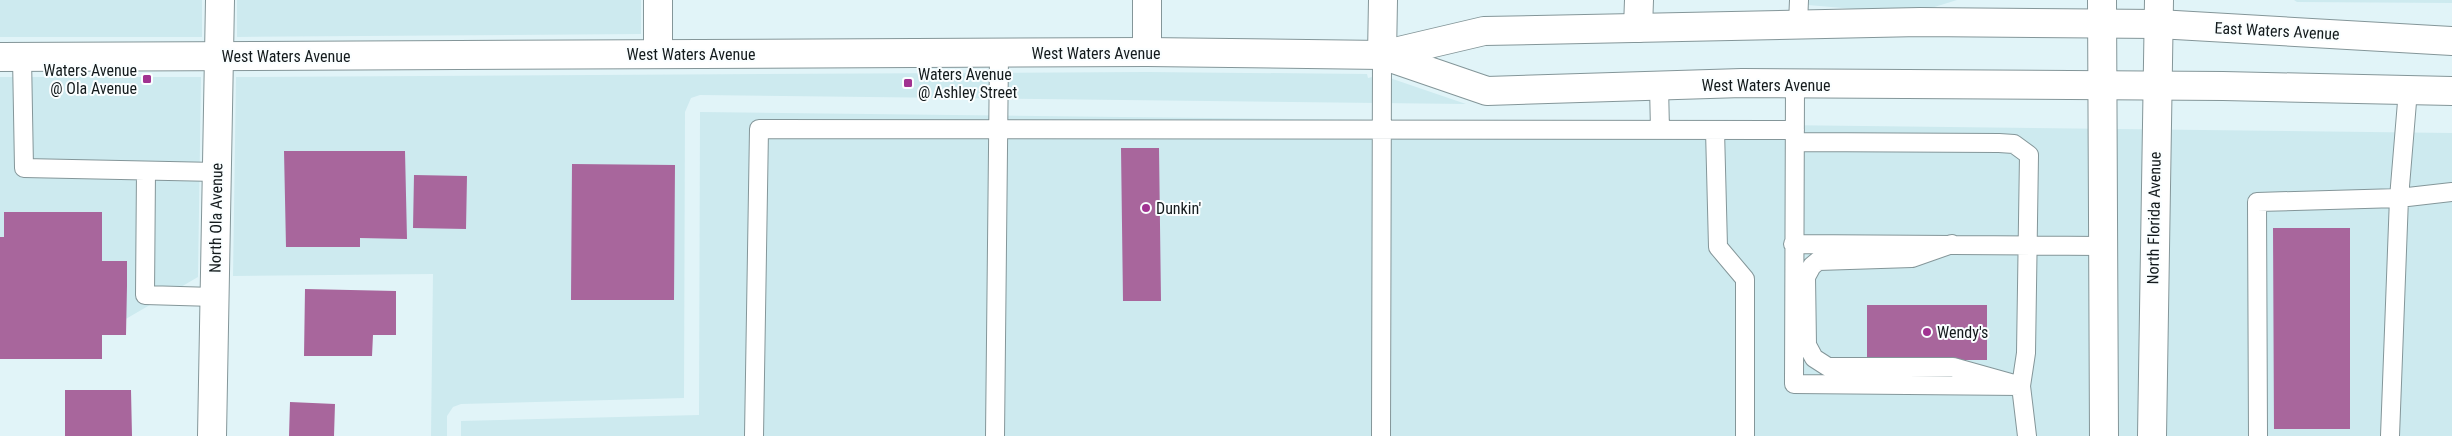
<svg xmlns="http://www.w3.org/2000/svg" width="2452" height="436" font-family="'Roboto Condensed',sans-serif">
<rect width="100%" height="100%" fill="#e1f4f8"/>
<path fill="#cdeaef" d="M0,0H202V37H0Z
M237,0H641V34L237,37Z
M1809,0H1957L1912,14L1808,5Z
M2294,0H2452V3L2297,2Z
M1147,72L1367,74L1368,78L1381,75L1466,104L700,95L691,98L685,112L684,398L461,404L453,407L447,416V436H431L433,274L233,276L236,77Z
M0,77H201L198,277L112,327L0,328Z
M700,112L2452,133V436H461V421L699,415Z"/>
<path fill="#a8669c" d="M1121,148H1159L1161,301H1123Z
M284,151H405L407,239L360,238V247H286Z
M572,164L675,165L674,300H571Z
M414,175L467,176L466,229L413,228Z
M4,212H102V261H127V286L126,335H102V359H0V237H4Z
M2273,228H2350V429H2274Z
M305,289L396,291V335H373L372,356H304Z
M1867,305H1987V360H1867Z
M65,390H131L132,436H65Z
M290,402L335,404L334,436H289Z"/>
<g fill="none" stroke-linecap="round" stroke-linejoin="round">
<g stroke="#849699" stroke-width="20">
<path id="lane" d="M1798,24L1799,0
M22,57L24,168L217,172
M1795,84L1794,384L2021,386L2026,353L2029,155L2014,144L1999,143L1795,142
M1659,86L1660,130
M1715,130L1718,247L1745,279V436
M146,171L145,295L214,297
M1793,244L2102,246
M1952,244L1912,258L1818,261L1812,266L1806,277L1807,345L1814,358L1828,367H1953L2021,386L2027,436
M754,436L759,129L1795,130
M995,436L999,54
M1381,436L1382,55
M2258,436L2257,202L2399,198L2452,192
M2390,436L2399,198L2408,90"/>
</g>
<g stroke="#849699" stroke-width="30">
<path id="street" d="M1147,0V52
M1638,28L1639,0
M658,54V0
M1382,55L1383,0
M212,436L220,0"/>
</g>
<g stroke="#849699" stroke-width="30">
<path id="secondary" d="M1382,55L1487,91L1742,83L2223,86L2452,91
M0,57L1147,52L1382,55L1484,31L1920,22L2158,24L2452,41"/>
</g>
<g stroke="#849699" stroke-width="30">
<path id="primary" d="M2102,0L2104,436
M2152,436L2159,0"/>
</g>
<use href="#lane" stroke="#fff" stroke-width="18"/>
<use href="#street" stroke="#fff" stroke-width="28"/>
<use href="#secondary" stroke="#fff" stroke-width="28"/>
<use href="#primary" stroke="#fff" stroke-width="28"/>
</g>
<g fill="#a13291" stroke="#fafeff" stroke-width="2">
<rect x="142" y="74" width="10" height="10" rx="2.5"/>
<rect x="903" y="78" width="10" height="10" rx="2.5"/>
<circle cx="1146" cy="208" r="5"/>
<circle cx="1927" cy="332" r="5"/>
</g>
<g text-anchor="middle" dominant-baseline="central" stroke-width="4" stroke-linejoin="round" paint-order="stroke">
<g font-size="16" fill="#131a1c" stroke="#fafeff">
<text transform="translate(2277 31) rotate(3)">East Waters Avenue</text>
<text x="1096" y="53">West Waters Avenue</text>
<text x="691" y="54">West Waters Avenue</text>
<text x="286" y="56">West Waters Avenue</text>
<text x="1766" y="85">West Waters Avenue</text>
<text transform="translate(216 218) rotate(-89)">North Ola Avenue</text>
<text transform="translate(2154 218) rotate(-89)">North Florida Avenue</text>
</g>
<g font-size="16" fill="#131a1c" stroke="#fafeff" text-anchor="start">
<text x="137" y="70" text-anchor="end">Waters Avenue<tspan x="137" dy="18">@ Ola Avenue</tspan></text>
<text x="918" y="74">Waters Avenue<tspan x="918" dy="18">@ Ashley Street</tspan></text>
<text x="1156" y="208">Dunkin'</text>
<text x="1937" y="332">Wendy's</text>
</g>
</g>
</svg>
